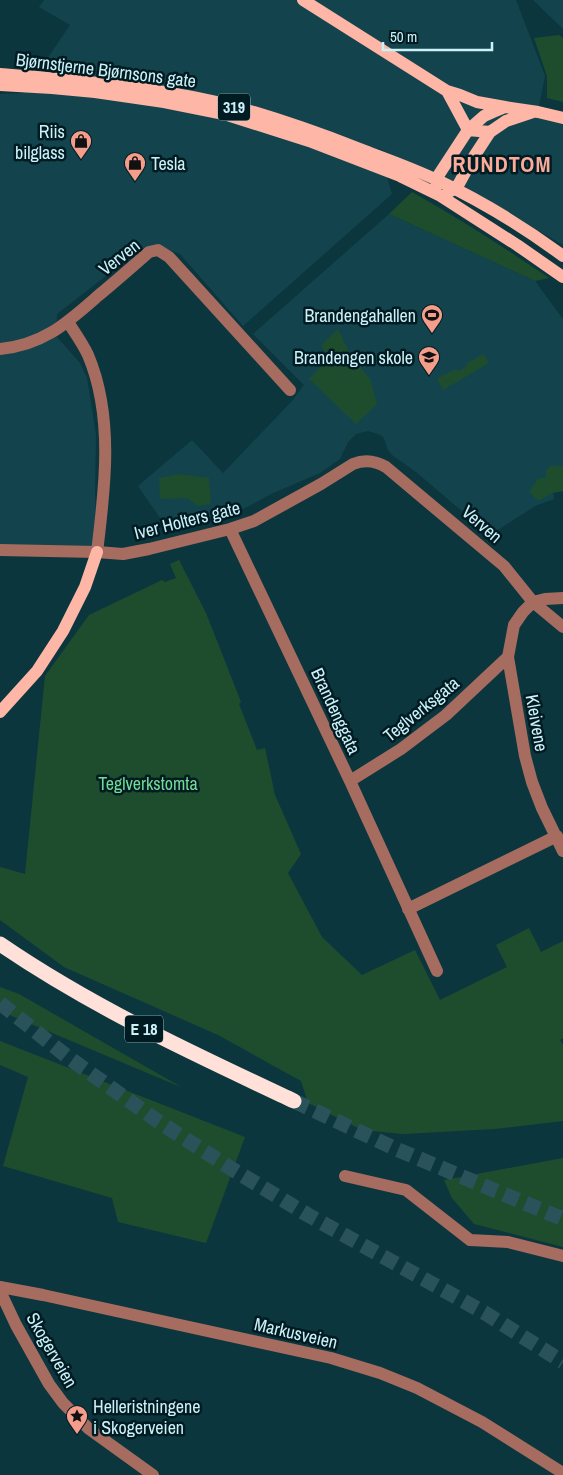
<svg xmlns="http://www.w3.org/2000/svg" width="563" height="1475" font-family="'Archivo Narrow',sans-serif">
<rect width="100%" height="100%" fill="#0c363e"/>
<path fill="#13444d" d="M44,0H516L545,76L538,111L563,118V245L491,203L378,148L392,194L243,326L180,254L159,246L147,247L139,250L57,314L56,336L80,363L87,378L96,435L95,493L97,552L0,550V94L24,93L70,25L39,7Z
M533,0H563V29Z
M389,214L535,281L563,319V491L553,493L554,499L535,506L490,535L416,472L392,455L388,450L384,438L381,435L368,431L356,434L348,442L340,459L320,473L271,494L247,507L230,514L204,519L179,529L169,531L138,486L192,440L223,473L292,401L304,385L253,334Z"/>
<path fill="#1e4d2e" d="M559,35L563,38V102L547,98V76L534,38Z
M412,192C460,219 505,248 549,278L535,281L389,214Z
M338,329L351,356L370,379L377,404L356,424L309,379L329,359L321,345Z
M484,354L489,363L443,390L437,379L455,369L459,371L465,368L467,363Z
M551,466H563V491L552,493L539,501L529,492L538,479L546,477V470Z
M179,474L209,478L211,504L198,506L187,498L160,499L159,478Z
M179,560L206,613L241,702L239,704L257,750L265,748L275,795L301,854L288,873L322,937L362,975L415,950L440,1000L507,967L496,945L529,928L541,952L563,941V1038L560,1040L563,1045V1121L494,1129L403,1134L362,1130L308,1103L301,1081L218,1035L64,967L0,920V867L25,874L45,676L89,615L162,580L165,582L176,578L170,564Z
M0,987L19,994L183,1088L0,1011Z
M0,1041L245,1137L206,1243L118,1222L112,1198L3,1166L28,1077L0,1065Z
M563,1158V1247L474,1224L452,1198L444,1180Z"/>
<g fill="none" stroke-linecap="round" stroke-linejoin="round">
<path stroke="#29525a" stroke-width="15" stroke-dasharray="15 8" stroke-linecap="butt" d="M0,1003L69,1058L159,1122L232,1169L308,1215L485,1313L563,1362
M294,1101L396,1149L563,1219"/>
<path stroke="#a66c60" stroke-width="12" d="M68,322C75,333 83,344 88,355C114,416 105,488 97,552
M0,349C44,345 68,322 99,295C116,281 133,266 149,252L158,250L169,257L290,390
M230,529L350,781L437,971
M0,550L97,552L123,554L149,549L230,529L254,521L321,484L353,464C365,459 376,461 386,467L504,566L533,602L563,627
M533,602L523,612L514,625L508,657L525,756L532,782L542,808L563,851
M533,602L545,599L563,598
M350,781L401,749L446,715L508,657
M408,909L557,836
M345,1176L406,1190L470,1240L508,1242L563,1256
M0,1287L43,1295L331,1358L380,1373L417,1388L482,1422L563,1473
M0,1291L16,1325L49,1384L63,1403L89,1429L153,1475"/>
<path stroke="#feb6a6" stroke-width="12" d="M303,0L447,91L460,95L477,102L505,107
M0,74C72,80 146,86 217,102C266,114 314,131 360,149C386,159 412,168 437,180C481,201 524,227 563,256
M0,85L52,88L95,92L164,102L224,114L309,141L400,176L439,195L517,245L563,277
M447,91L468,130L490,132
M437,185L436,179L468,130L484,116L493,112L505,107L538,112L563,118
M448,192L456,189L473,158L490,132L506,121L533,112
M0,712L37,671L63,631L85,587L97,552"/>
<path stroke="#ffe1da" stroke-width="15" d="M0,944C92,1007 194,1054 294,1101"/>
</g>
<defs>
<g id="shop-pin" transform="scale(1.125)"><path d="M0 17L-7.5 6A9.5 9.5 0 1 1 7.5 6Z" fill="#f49d8b" stroke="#001c22"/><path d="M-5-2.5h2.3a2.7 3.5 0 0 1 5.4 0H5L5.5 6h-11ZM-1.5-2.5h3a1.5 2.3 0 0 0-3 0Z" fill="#111"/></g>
<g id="stadium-pin" transform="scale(1.125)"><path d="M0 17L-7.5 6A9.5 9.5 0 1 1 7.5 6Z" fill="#f49d8b" stroke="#001c22"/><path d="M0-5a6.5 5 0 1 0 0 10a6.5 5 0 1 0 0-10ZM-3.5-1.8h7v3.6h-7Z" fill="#111"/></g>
<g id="school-pin" transform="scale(1.125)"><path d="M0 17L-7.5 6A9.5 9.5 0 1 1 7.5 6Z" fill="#f49d8b" stroke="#001c22"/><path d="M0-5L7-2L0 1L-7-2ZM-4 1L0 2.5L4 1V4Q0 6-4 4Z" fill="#111"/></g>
<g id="sight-pin" transform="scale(1.125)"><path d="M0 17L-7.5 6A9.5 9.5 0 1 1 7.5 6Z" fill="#f49d8b" stroke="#001c22"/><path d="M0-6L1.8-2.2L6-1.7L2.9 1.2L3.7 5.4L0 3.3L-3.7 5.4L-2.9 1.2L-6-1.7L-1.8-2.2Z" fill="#111"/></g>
</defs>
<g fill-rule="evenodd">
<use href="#shop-pin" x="81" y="141"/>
<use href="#shop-pin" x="135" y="163"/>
<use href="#stadium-pin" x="432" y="315"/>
<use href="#school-pin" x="429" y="357"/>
<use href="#sight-pin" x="77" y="1416"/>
</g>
<g text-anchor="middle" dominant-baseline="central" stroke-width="5" stroke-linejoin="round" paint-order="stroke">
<g fill="#001c22" stroke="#90b1b8" stroke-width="1">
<rect x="218" y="93.5" width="32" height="27" rx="4"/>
<rect x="125" y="1015.5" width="38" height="27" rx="4"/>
</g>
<g font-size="16" font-weight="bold" fill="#cdf1f9">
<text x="234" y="107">319</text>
<text x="144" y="1029">E 18</text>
</g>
<g font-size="18" fill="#cdf1f9" stroke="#001c22">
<text transform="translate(106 70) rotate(7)">Bjørnstjerne Bjørnsons gate</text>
<text transform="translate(119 257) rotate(-38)">Verven</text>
<text transform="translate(187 520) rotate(-14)">Iver Holters gate</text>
<text transform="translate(482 524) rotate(41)">Verven</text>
<text transform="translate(421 709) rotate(-39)">Teglverksgata</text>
<text transform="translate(336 711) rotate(65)">Brandenggata</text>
<text transform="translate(537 723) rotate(80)">Kleivene</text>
<text transform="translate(296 1333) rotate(13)">Markusveien</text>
<text transform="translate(52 1350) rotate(60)">Skogerveien</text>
</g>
<g font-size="18" fill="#cdf1f9" stroke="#001c22" text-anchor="end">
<text x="65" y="131">Riis<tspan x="65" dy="21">bilglass</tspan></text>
<text x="151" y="163" text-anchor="start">Tesla</text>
<text x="416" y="315">Brandengahallen</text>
<text x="413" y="357">Brandengen skole</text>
<text x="93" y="1406" text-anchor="start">Helleristningene<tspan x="93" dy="21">i Skogerveien</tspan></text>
</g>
<g font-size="18" fill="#73db93" stroke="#001c22">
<text x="148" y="783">Teglverkstomta</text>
</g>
<g font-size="22" font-weight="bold" letter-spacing="1" fill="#fcaa99" stroke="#001c22">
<text x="502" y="164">RUNDTOM</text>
</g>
</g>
<path d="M383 42v8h109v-8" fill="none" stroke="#cdf1f9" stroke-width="2.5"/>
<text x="390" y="42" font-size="15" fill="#cdf1f9" stroke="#001c22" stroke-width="4" paint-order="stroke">50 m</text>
</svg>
